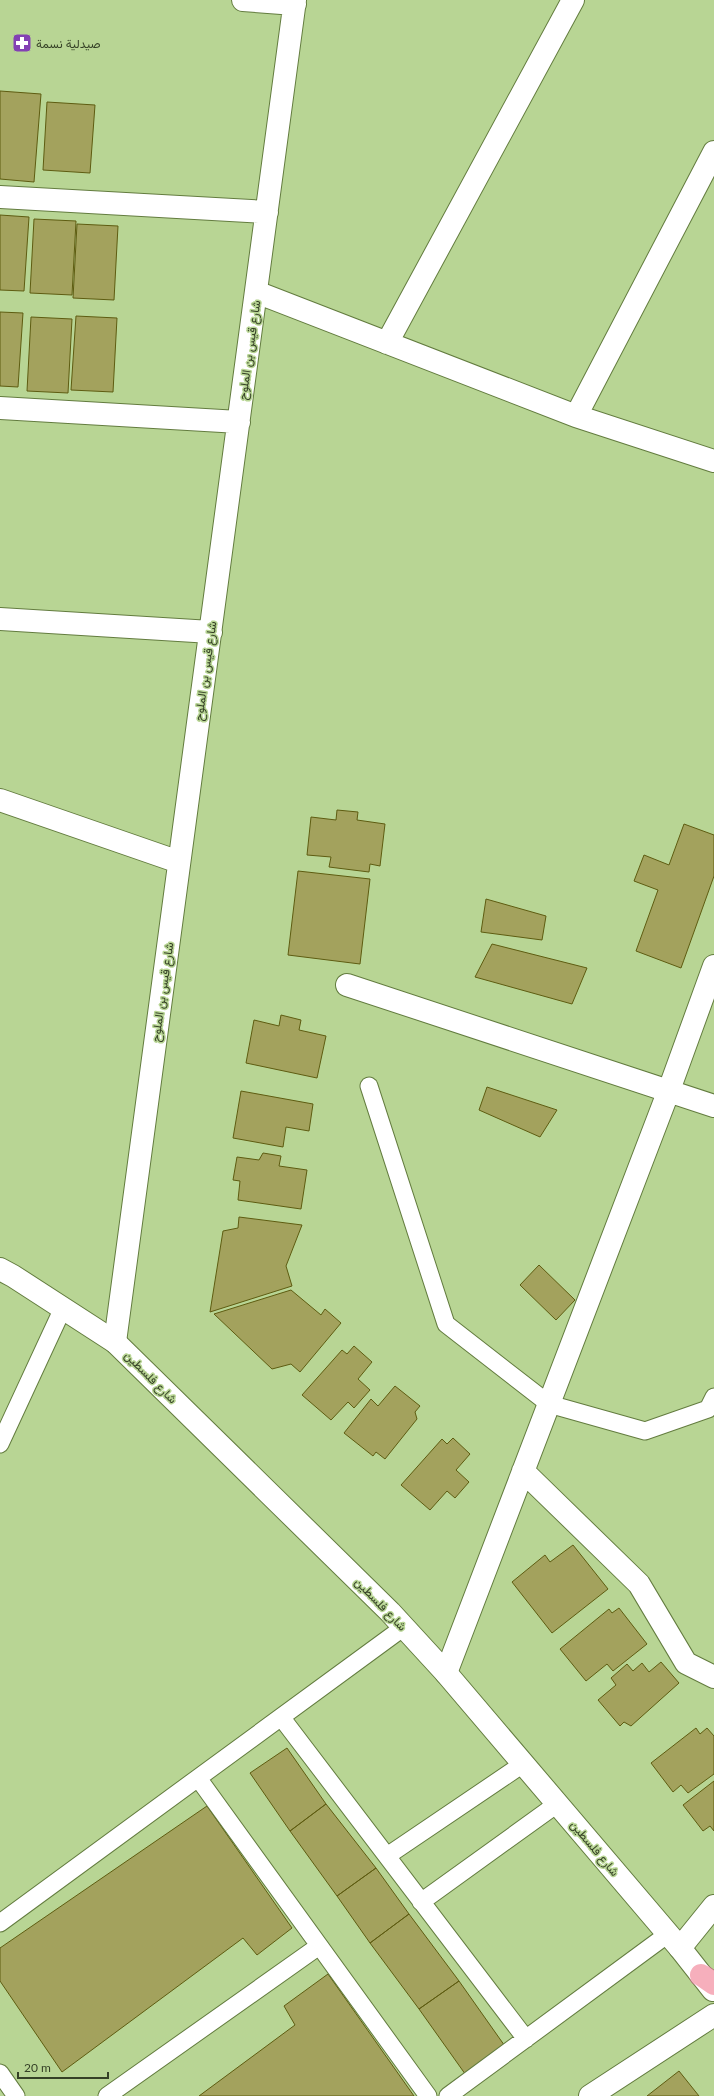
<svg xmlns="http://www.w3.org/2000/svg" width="714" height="2096" font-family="Lato,Vazirmatn,sans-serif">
<rect width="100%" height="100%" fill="#b8d594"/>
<path fill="#a3a25d" stroke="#5e5c11" d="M0,91L41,94L34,182L0,179Z
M47,102L95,105L90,173L43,170Z
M0,215L29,217L24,291L0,290Z
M34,219L76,221L72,295L30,293Z
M77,224L118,226L114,300L73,298Z
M0,312L23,313L18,387L0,386Z
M76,316L117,318L113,392L71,390Z
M31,317L72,319L68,393L27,391Z
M337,810L358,812L357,820L385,824L380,866L370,864L369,872L329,867L331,857L307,855L311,817L336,820Z
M684,824L714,835V876L681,968L636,951L658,890L634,881L644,855L669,865Z
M298,871L370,879L360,964L288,955Z
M486,899L546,916L542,940L481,932Z
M492,944L587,968L572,1004L475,977Z
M281,1015L301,1020L299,1030L326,1036L317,1078L246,1063L254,1020L279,1026Z
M487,1087L557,1110L540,1137L479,1110Z
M241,1091L313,1104L309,1131L286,1127L283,1147L233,1138Z
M263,1153L281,1156L279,1166L307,1170L301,1209L238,1200L240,1181L233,1180L237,1157L259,1160Z
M239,1217L302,1225L286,1266L292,1286L210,1312L223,1231L238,1228Z
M539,1265L575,1300L556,1320L520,1285Z
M291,1290L321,1315L325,1309L341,1323L300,1372L291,1364L272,1369L214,1314Z
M354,1346L372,1362L358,1379L370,1390L354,1408L348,1402L331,1420L302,1395L342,1350L347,1354Z
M395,1386L420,1406L415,1412L417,1419L385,1459L376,1452L373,1456L344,1433L371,1399L378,1406Z
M453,1438L470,1454L456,1470L469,1482L455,1498L447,1491L430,1510L401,1485L442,1439L447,1444Z
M573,1545L608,1589L552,1633L512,1582L545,1555L550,1562Z
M619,1608L647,1644L613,1671L607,1664L586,1681L560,1649L609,1609L612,1613Z
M661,1662L679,1683L631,1726L624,1722L620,1726L598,1700L616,1685L611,1678L627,1664L633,1671L642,1663L649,1672Z
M696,1728L700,1734L707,1728L714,1736V1774L688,1793L681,1785L673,1792L651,1763Z
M287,1748L326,1804L290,1831L250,1773Z
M714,1781V1831L710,1826L703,1831L683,1805Z
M326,1804L376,1868L337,1896L290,1831Z
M207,1806L292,1928L257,1955L243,1938L62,2072L0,1981V1948Z
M376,1868L409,1914L370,1943L337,1896Z
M409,1914L459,1981L419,2009L370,1943Z
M328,1974L414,2096H199L295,2025L284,2006Z
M459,1981L507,2049L468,2078L419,2009Z
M679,2071L699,2096H647Z"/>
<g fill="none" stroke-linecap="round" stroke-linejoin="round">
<g stroke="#637c3f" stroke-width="19">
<path id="service" d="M369,1086L446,1324L549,1404L645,1431L708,1409L714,1397
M0,1444L63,1308
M281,1717L526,2039
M198,1778L428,2096
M387,1856L523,1764
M421,1902L557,1804
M0,1923L404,1627
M0,2073L16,2096
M107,2096L319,1946
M448,2096L668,1934"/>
</g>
<g stroke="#637c3f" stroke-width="24">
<path id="minor" d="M243,0L295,4
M0,197L267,212
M256,292L576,416L714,461
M387,343L573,0
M0,408L239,422
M576,416L714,152
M0,619L211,632
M0,800L179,862
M347,985L714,1106
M115,1342L295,0
M523,1471L639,1584L686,1663L714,1677
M446,1673L669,1090L714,966
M680,1948L714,1906
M590,2096L714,2015"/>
</g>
<g stroke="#637c3f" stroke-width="24">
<path id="tertiary" d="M0,1269L13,1276L115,1342L390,1612L446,1673L680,1948L713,1990"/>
</g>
<g stroke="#b17c7c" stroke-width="24">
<path id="trunk" d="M701,1975L714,1984"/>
</g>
<use href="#service" stroke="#fff" stroke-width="17"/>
<use href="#minor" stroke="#fff" stroke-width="22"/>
<use href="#tertiary" stroke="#fff" stroke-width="22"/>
<use href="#trunk" stroke="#f6afbc" stroke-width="22"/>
</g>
<defs>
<g id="pharmacy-square" transform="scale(1)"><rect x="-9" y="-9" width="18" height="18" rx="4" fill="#8340b4" stroke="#b8d594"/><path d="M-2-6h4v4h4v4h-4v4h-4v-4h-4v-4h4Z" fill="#fff"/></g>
</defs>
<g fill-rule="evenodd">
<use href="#pharmacy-square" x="22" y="43"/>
</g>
<g text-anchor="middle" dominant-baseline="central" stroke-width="3" stroke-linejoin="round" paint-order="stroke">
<g font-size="12" fill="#354126" stroke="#b8d594" text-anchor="start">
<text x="36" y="43">صيدلية نسمة</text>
</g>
<g font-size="12" fill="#354126" stroke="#b8d594">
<text transform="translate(249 350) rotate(-82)">شارع قيس بن الملوح</text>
<text transform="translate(205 671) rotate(-82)">شارع قيس بن الملوح</text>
<text transform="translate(162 992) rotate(-82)">شارع قيس بن الملوح</text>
<text transform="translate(151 1377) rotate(45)">شارع فلسطين</text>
<text transform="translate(381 1604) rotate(46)">شارع فلسطين</text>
<text transform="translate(595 1848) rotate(50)">شارع فلسطين</text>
</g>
</g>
<path d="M18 2072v6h90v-6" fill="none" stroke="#354126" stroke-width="2"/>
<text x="24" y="2072" font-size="12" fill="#354126" stroke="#b8d594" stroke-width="3" paint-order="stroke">20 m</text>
</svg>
